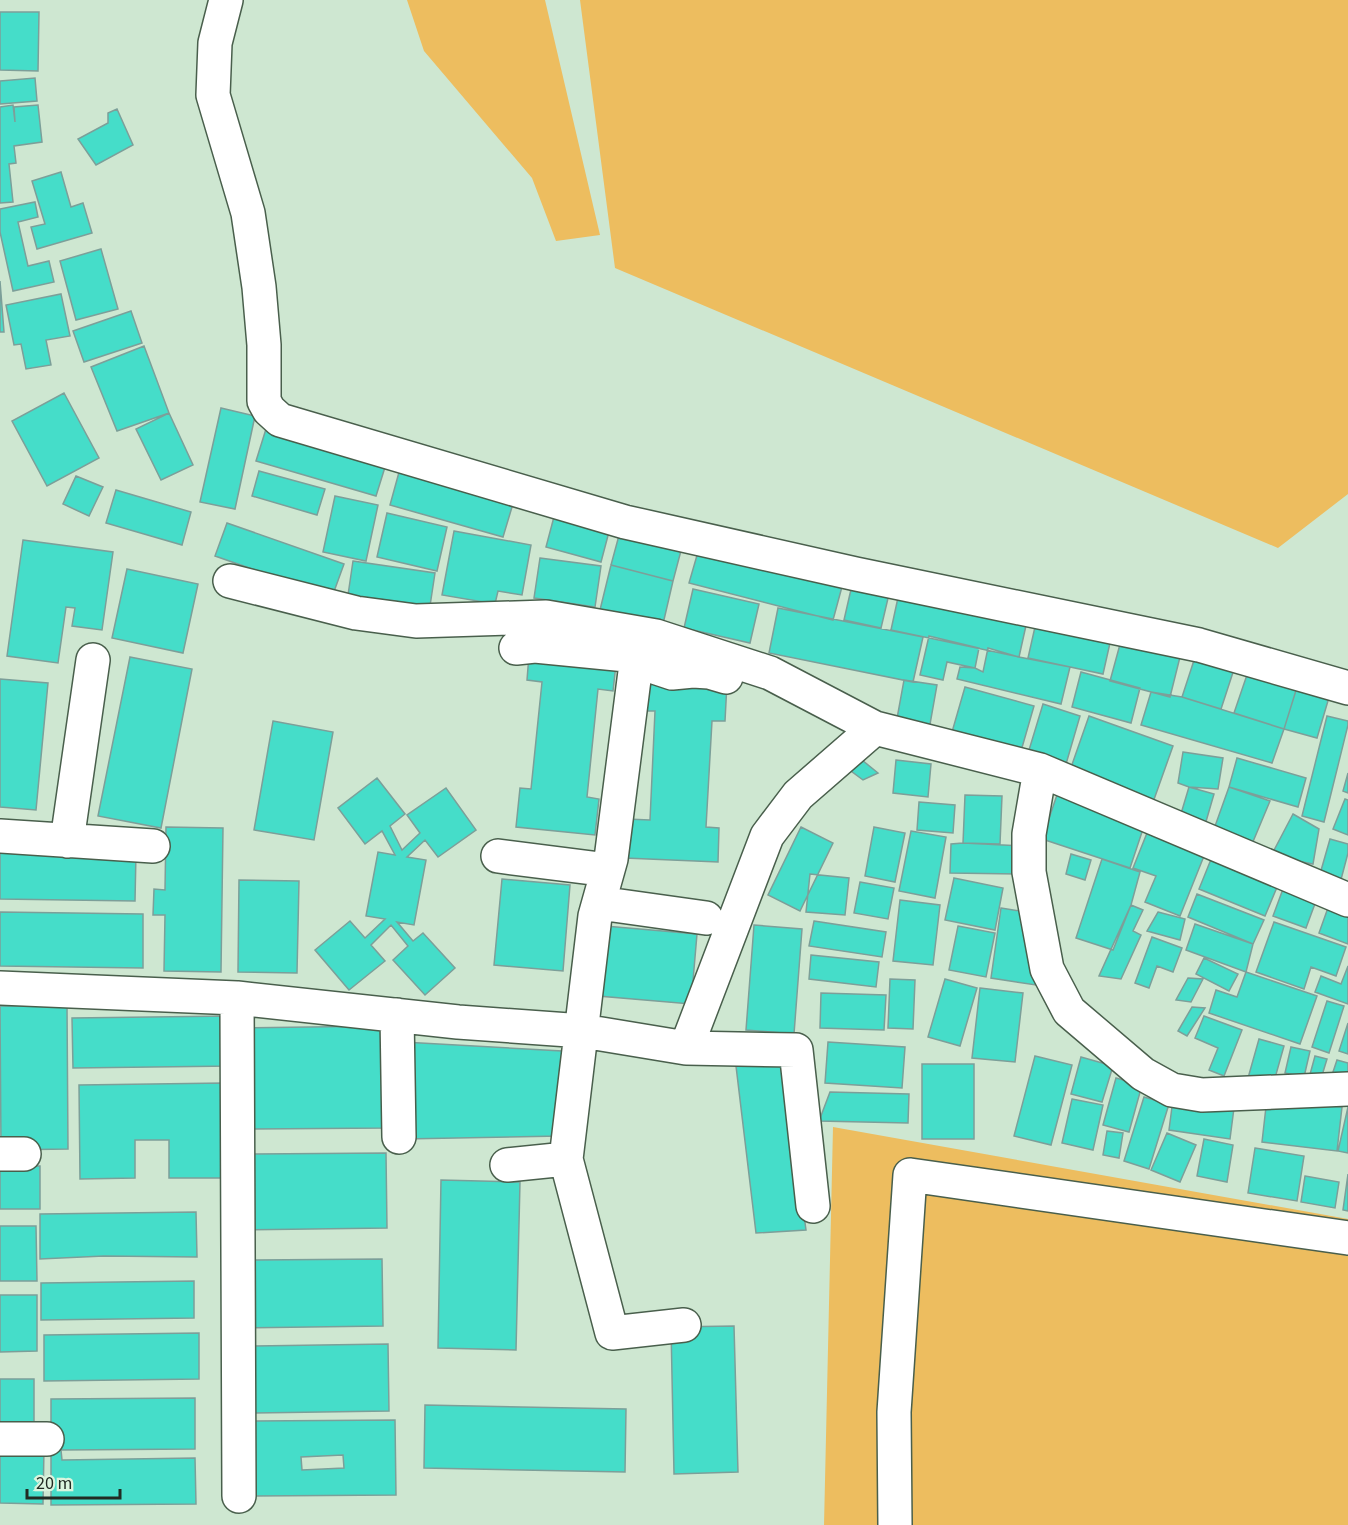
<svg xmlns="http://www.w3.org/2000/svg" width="1348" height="1525" font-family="'Source Sans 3',sans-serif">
<rect width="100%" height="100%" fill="#cee7d1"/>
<path fill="#edbd5f" d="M407,0H545L600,235L556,241L532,178L424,51Z
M580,0H1348V494L1278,548L615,268Z
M833,1127L1348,1219V1525H824Z"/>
<path fill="#45ddc9" stroke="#7c9f99" stroke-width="1.5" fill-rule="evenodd" d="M0,12H39L38,71L0,70Z
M35,78L37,101L0,104V81Z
M13,105L15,122L14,107L38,105L42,142L14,146L16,163L9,164L13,202L0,203V107Z
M117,109L133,145L96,165L78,139L108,123V113Z
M61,172L71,207L83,203L92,233L37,249L31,227L45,224L32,181Z
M35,202L38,217L18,222L28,266L49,261L54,282L13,291L0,232V209Z
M101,249L118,309L76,320L60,261Z
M0,281L4,332H0Z
M61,294L70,336L46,340L51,365L26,369L21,344L14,345L6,305Z
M131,311L142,343L84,362L73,331Z
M144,346L169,413L117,431L91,367Z
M64,393L99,458L47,486L12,421Z
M221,408L255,416L235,509L200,502Z
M169,413L193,465L161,480L136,429Z
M266,429L386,464L376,496L256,461Z
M401,465L515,497L503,537L390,505Z
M259,471L325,489L317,515L252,496Z
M76,476L103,487L89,516L63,504Z
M116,490L191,512L182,545L106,523Z
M335,496L378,505L366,561L323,552Z
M387,513L447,527L437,571L377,557Z
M555,513L610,528L601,562L546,547Z
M227,523L344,564L332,597L215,556Z
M621,528L683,543L673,581L611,565Z
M454,531L531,545L522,595L498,591L495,604L442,595Z
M23,540L113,552L102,630L72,626L75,608L66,607L58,663L7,656Z
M700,545L843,583L833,620L689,583Z
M540,558L601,566L595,607L534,598Z
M353,561L435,573L430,606L348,595Z
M611,565L673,581L663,624L600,610Z
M127,569L198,584L183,653L112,638Z
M852,585L889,594L881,628L844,620Z
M693,589L759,604L750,643L684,628Z
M899,593L1027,621L1019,657L891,630Z
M778,608L923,637L913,682L769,653Z
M1037,618L1112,634L1103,674L1028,658Z
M929,636L979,648L975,668L947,662L943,680L920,675Z
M1122,637L1181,653L1170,697L1110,681Z
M1199,645L1238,657L1221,709L1182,697Z
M988,648L1019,657L1070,667L1061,704L957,679L960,667L975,668L983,672Z
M529,655L616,664L613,691L598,689L587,797L599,799L595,835L516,827L520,788L531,789L542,682L527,680Z
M130,657L192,669L161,828L98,816Z
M1249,669L1298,684L1284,729L1234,713Z
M1081,672L1140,688L1131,723L1072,707Z
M0,679L48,683L36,810L0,807Z
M644,679L727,683L725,721H712L706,827L719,828L718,862L625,858L627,819L650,820L655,711H643Z
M904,680L937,685L929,730L896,724Z
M1298,684L1330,694L1317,738L1284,729Z
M965,687L1034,706L1021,751L952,732Z
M1151,692L1182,697L1284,729L1272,763L1141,725Z
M1043,704L1080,716L1064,771L1026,760Z
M1089,716L1173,746L1152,805L1068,776Z
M1327,716L1348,721V725L1324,822L1302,816Z
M273,721L333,732L314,840L254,830Z
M1183,752L1223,758L1218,789L1189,787L1178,783Z
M857,756L878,773L863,780L847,768Z
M1237,758L1306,778L1298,807L1229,787Z
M896,760L931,764L928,797L893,793Z
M1348,773V793L1343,791Z
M377,778L405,814L390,826L402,850L420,833L407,815L446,788L476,830L438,857L425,840L407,857L426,860L414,925L397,922L413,941L423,933L455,968L425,995L393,960L408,946L391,925L371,945L385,961L349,990L315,950L350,921L365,938L385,919L366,916L378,852L395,855L382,831L365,844L338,808Z
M1189,787L1214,794L1205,825L1180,817Z
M1229,787L1270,801L1252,844L1214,829Z
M1059,789L1147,817L1130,868L1042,839Z
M965,795L1002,796L1000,844L963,843Z
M1345,799L1348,800V835L1333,829Z
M919,802L955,805L953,833L917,830Z
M1293,814L1319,829L1313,864L1271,856Z
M1151,823L1208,846L1180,916L1145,902L1156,876L1133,868Z
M166,827L223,828L221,972L164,971L165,915H153L154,889L165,890Z
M801,827L833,843L800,911L768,895Z
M874,827L905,833L895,882L865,876Z
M911,831L946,837L935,898L899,891Z
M1330,839L1348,844V853L1339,887L1318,881Z
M963,843L1021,846L1020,874L950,873L951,844Z
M0,851L136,853L135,901L0,899Z
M1214,852L1280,880L1265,916L1199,889Z
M1071,854L1091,860L1085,880L1066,874Z
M1102,859L1140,872L1131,905L1113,950L1076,938Z
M810,874L849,878L845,915L806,912Z
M954,878L1003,888L995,930L945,920Z
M502,879L570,885L563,971L494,965Z
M239,880L299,881L297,973L238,972Z
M860,882L894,888L888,919L854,913Z
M1283,889L1316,901L1306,928L1273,916Z
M1197,894L1264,920L1253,944L1188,917Z
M900,900L940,905L933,965L893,961Z
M1131,905L1143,910L1133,931L1141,935L1121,979L1099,976Z
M1329,905L1348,912V944L1319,933Z
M1001,908L1046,915L1036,985L991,978Z
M0,912L143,914V968L0,966Z
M1158,912L1185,919L1180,940L1147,931Z
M814,921L886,932L882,957L809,946Z
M1274,922L1346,947L1336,976L1311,967L1304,989L1256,972Z
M1195,924L1253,944L1246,972L1186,950Z
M754,925L802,929L794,1034L746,1030Z
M605,926L697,934L691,1004L598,996Z
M958,926L995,933L986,977L949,970Z
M1152,937L1182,948L1173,972L1157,966L1149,988L1135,983Z
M811,955L879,962L876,987L809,979Z
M1204,958L1238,974L1229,991L1196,974Z
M1348,966V1004L1315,992L1321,976L1341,984Z
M1246,972L1317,996L1300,1044L1209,1013L1216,990L1237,997Z
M1188,978L1203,979L1191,1002L1176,1000Z
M890,979L915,980L913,1029L888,1028Z
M945,979L977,988L960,1046L928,1037Z
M980,988L1023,993L1015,1062L972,1058Z
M821,993L886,995L884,1030L820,1028Z
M1327,1001L1344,1006L1329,1053L1312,1047Z
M67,1005L68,1149L1,1150L0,1006Z
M1192,1007L1205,1008L1187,1036L1178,1031Z
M231,1016L232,1066L73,1068L72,1018Z
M1204,1016L1242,1030L1224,1076L1209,1070L1218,1048L1195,1038Z
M1348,1023V1054L1339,1051Z
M384,1026L386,1128L243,1129V1028Z
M1259,1039L1284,1046L1273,1085L1248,1078Z
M403,1042L562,1051L560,1136L403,1139Z
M828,1042L905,1047L902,1088L825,1083Z
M1291,1047L1310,1051L1304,1077L1285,1073Z
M782,1056L806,1230L756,1233L736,1066Z
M1035,1056L1072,1065L1051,1145L1014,1136Z
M1315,1056L1327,1059L1320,1082L1309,1078Z
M1081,1057L1113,1066L1102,1102L1071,1094Z
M1337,1060L1348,1063V1072L1344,1085L1330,1081Z
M922,1064H974V1139H922Z
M1116,1078L1142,1085L1129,1132L1103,1125Z
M224,1083L225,1178H169V1140H135V1178L80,1179L79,1085Z
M830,1092L909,1094L908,1123L819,1121Z
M1144,1097L1169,1104L1149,1169L1124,1161Z
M1267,1098L1342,1107L1337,1151L1262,1142Z
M1072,1099L1103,1105L1093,1150L1062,1143Z
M1173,1099L1234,1108L1230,1139L1169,1130Z
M1348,1107V1153L1338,1151Z
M1107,1131L1123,1133L1119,1158L1103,1155Z
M1167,1133L1196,1145L1180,1182L1151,1170Z
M1204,1139L1233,1145L1227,1182L1197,1176Z
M1255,1148L1304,1156L1297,1201L1248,1193Z
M386,1153L387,1228L243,1230V1154Z
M0,1166H40V1209H0Z
M1348,1174V1211L1343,1210Z
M1305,1176L1339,1182L1335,1208L1301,1202Z
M441,1180L520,1182L516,1350L438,1348Z
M196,1212L197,1257L104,1256L40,1259V1214Z
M0,1226H36L37,1281H0Z
M382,1259L383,1326L243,1328L242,1260Z
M194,1281V1318L41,1320V1283Z
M0,1295H37V1351L0,1352Z
M734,1326L738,1472L674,1474L671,1327Z
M199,1333V1379L44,1381V1335Z
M388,1344L389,1411L246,1413V1346Z
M0,1379H34V1428L0,1430Z
M195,1398V1449L61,1450L62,1460L195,1458L196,1504L51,1505V1399Z
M425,1405L626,1409L625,1472L424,1468Z
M395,1420L396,1495L249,1496V1421ZM343,1455L344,1468L302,1470L301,1457Z
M0,1448H44L43,1504L0,1503Z"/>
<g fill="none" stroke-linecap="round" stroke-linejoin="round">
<g stroke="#495f4c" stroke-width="36">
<path id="minor" d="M226,0L215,43L213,95L248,213L259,287L264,345V401L269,410L280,420L625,522L856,574L1199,645L1348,688
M230,581L356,613L416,621L546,617L656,636L770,673L875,728L1040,770L1348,900
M516,648L535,646L637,656L611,859L595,916L566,1159L612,1333L684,1325
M637,656L654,667L672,673L693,671L709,672L726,677
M1040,770L1029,834V872L1047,969L1069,1011L1143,1074L1172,1090L1202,1095L1348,1089
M0,836L153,846
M67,841L93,660
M498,856L608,870
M599,903L706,918
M0,988L237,998L458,1022L583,1031L686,1048L796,1050L813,1206
M237,998L239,1496
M397,1015L399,1137
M686,1048L767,836L798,795L875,728
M0,1154H24
M507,1165L566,1159
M0,1439H47
M895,1525L894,1412L910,1175L1348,1238"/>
</g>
<use href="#minor" stroke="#fff" stroke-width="33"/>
</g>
<path d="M27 1489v9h93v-9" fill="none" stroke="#212b23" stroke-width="3"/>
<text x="36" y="1489" font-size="18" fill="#212b23" stroke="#dbf5de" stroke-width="4.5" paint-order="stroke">20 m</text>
</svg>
